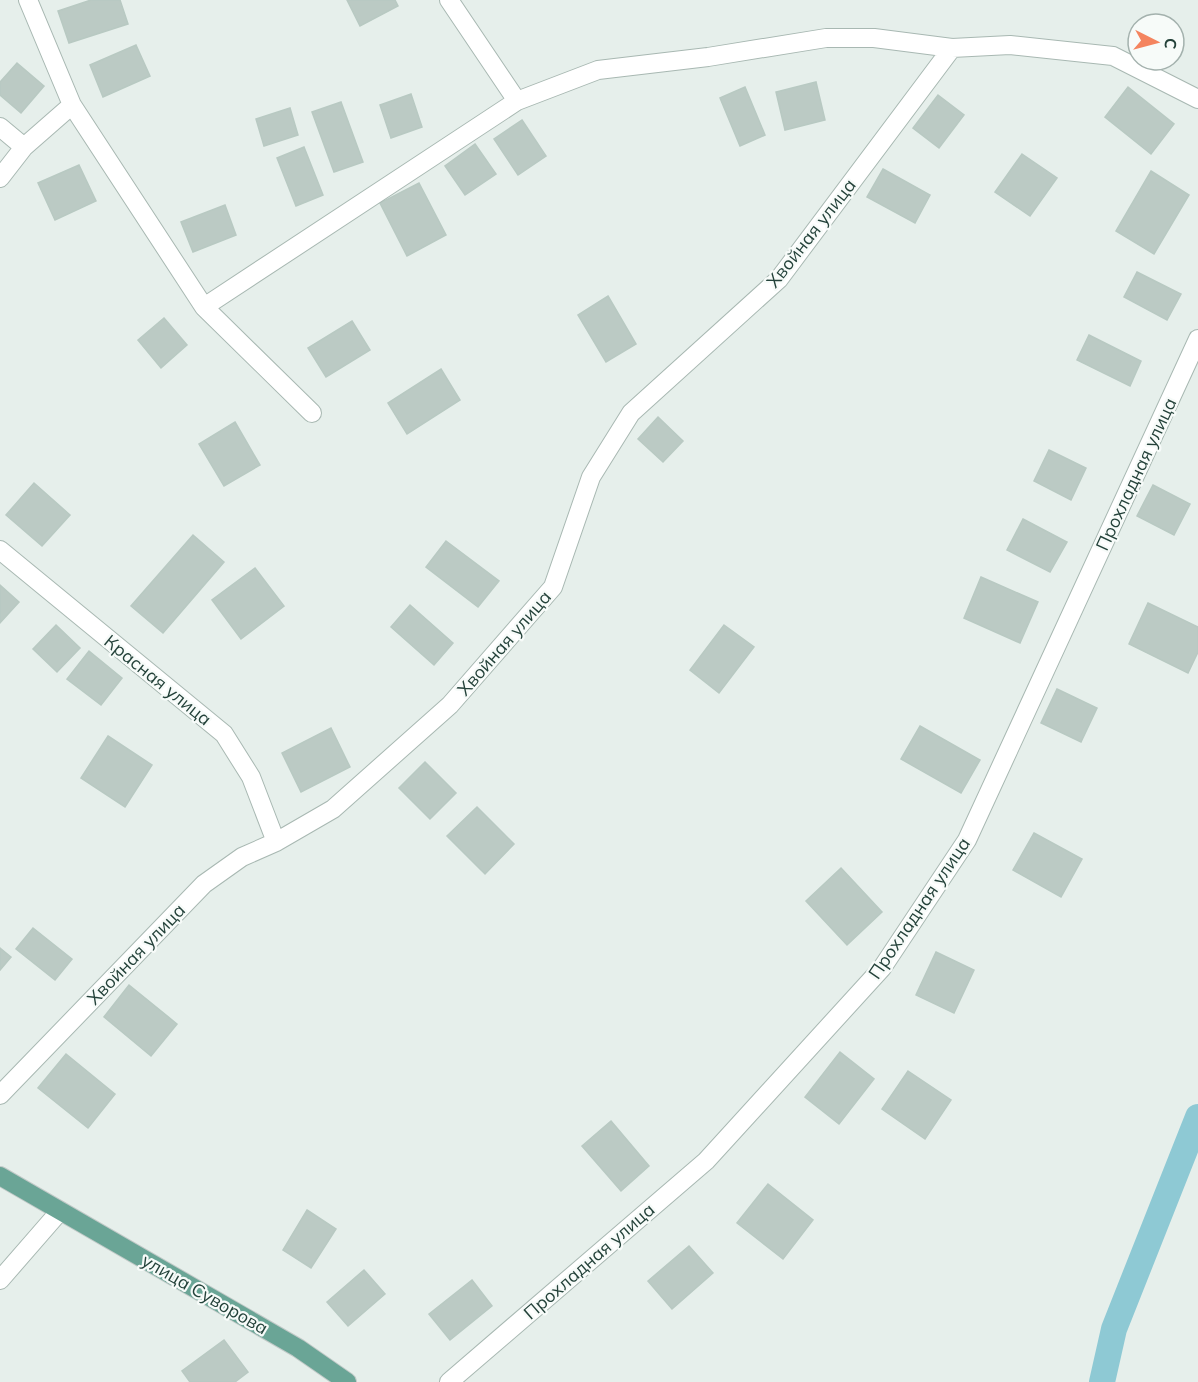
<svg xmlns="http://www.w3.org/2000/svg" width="1198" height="1382" font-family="Mulish,sans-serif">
<rect width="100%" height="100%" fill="#e6efeb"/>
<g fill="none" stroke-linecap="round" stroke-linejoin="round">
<path stroke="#8ec9d4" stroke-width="26" d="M1102,1382L1114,1329L1198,1117"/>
</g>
<path fill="#bbcac4" stroke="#b8c9c2" stroke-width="1.5" d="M91,0H120L128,24L69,43L58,11Z
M347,0H395L398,6L360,26Z
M136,45L150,76L103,97L90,65Z
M17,63L44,86L21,113L0,95V82Z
M816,82L825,120L785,130L776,92Z
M745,87L765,135L740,146L720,98Z
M1128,87L1174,124L1151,154L1105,117Z
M411,94L422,127L391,138L380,105Z
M938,95L964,115L939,148L913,128Z
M341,102L363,162L334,172L312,112Z
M290,108L298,135L264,146L256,119Z
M522,120L546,156L518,175L494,139Z
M475,144L496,174L465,195L445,166Z
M304,147L323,195L296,206L277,158Z
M1022,154L1057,178L1030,216L995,192Z
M79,165L96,201L55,220L38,183Z
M883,169L930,195L915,223L867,197Z
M1151,171L1189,195L1154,254L1116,231Z
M419,183L446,235L407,256L380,203Z
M225,205L236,235L193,252L181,222Z
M1137,272L1181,294L1167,320L1124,297Z
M608,296L636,344L606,362L578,315Z
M164,318L187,345L161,368L138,340Z
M352,321L370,350L326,377L308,348Z
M1089,335L1141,361L1130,386L1077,360Z
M441,369L460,400L407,434L388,403Z
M658,417L683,441L663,462L638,439Z
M235,422L260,465L224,486L199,444Z
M1049,450L1086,468L1071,500L1034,481Z
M34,483L70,515L42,546L6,515Z
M1153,485L1190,504L1174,535L1137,516Z
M1023,519L1067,542L1050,572L1007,550Z
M193,535L224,562L163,633L131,606Z
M446,541L499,581L478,607L426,567Z
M255,568L284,606L241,639L212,600Z
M981,577L1038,602L1020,643L964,618Z
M0,585L19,602L0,623Z
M1148,603L1198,627V652L1188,673L1129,644Z
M410,605L453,643L434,665L391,627Z
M56,625L80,648L57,672L33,649Z
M724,625L754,647L719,693L690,670Z
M89,651L122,678L101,705L67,679Z
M1057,689L1097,708L1081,742L1041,723Z
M920,726L980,760L961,793L901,759Z
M331,728L350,767L301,792L282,753Z
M108,736L152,765L125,807L81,778Z
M425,762L456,793L430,819L399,788Z
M477,807L514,844L485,874L447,836Z
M1034,833L1082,859L1061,897L1013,870Z
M841,868L882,912L847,945L806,901Z
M33,928L72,959L55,980L16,949Z
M0,948L11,957L0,970Z
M936,952L974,970L954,1013L916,995Z
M129,985L177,1024L151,1056L104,1017Z
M840,1052L874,1079L839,1124L805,1097Z
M66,1054L115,1094L88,1128L38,1088Z
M908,1071L951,1100L925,1139L882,1109Z
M611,1121L649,1166L621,1191L582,1146Z
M768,1184L813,1220L783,1259L737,1223Z
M307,1210L336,1229L311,1268L283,1250Z
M689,1246L713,1273L672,1309L648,1281Z
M364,1270L385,1294L348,1326L327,1302Z
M472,1280L492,1306L450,1340L429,1314Z
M224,1340L248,1372L235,1382H190L182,1371Z"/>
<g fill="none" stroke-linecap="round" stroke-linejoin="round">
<g stroke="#a8b8b2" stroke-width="20">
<path id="minor" d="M28,0L72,105L204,307L312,413
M449,0L517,101
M0,127L24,147
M0,178L24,147L72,105
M204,307L517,101L598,70L708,57L826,38H874L952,48L1010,45L1113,56L1198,99
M0,550L224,734L251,777L276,842
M0,1095L204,884L242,857L276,842L333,809L450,705L553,587L591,477L631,413L779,279L952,48
M0,1280L60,1211
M449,1382L706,1161L882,968L967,840L1198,339"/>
</g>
<g stroke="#c2cac8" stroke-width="20">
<path id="major" d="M0,1176L298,1348L347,1382"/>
</g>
<use href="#minor" stroke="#fff" stroke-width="18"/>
<use href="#major" stroke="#6aa596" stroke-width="18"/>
</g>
<g text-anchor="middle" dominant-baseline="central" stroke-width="4.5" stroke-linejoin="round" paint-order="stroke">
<g font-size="18" fill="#24423a" stroke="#f7fbf9">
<text transform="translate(811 233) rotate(-52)">Хвойная улица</text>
<text transform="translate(1136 474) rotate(-65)">Прохладная улица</text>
<text transform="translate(504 643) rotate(-49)">Хвойная улица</text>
<text transform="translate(158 680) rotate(39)">Красная улица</text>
<text transform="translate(919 908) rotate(-56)">Прохладная улица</text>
<text transform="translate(136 954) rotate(-46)">Хвойная улица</text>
<text transform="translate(589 1261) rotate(-41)">Прохладная улица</text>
<text transform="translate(205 1294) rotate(30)">улица Суворова</text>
</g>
</g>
<g transform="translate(1156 42) rotate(96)"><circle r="28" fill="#f7fbf9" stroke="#a3b1ad" stroke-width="1.5"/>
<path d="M0-4.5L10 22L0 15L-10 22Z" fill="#f4845f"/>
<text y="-9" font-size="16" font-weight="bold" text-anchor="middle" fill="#24423a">С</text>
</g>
</svg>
